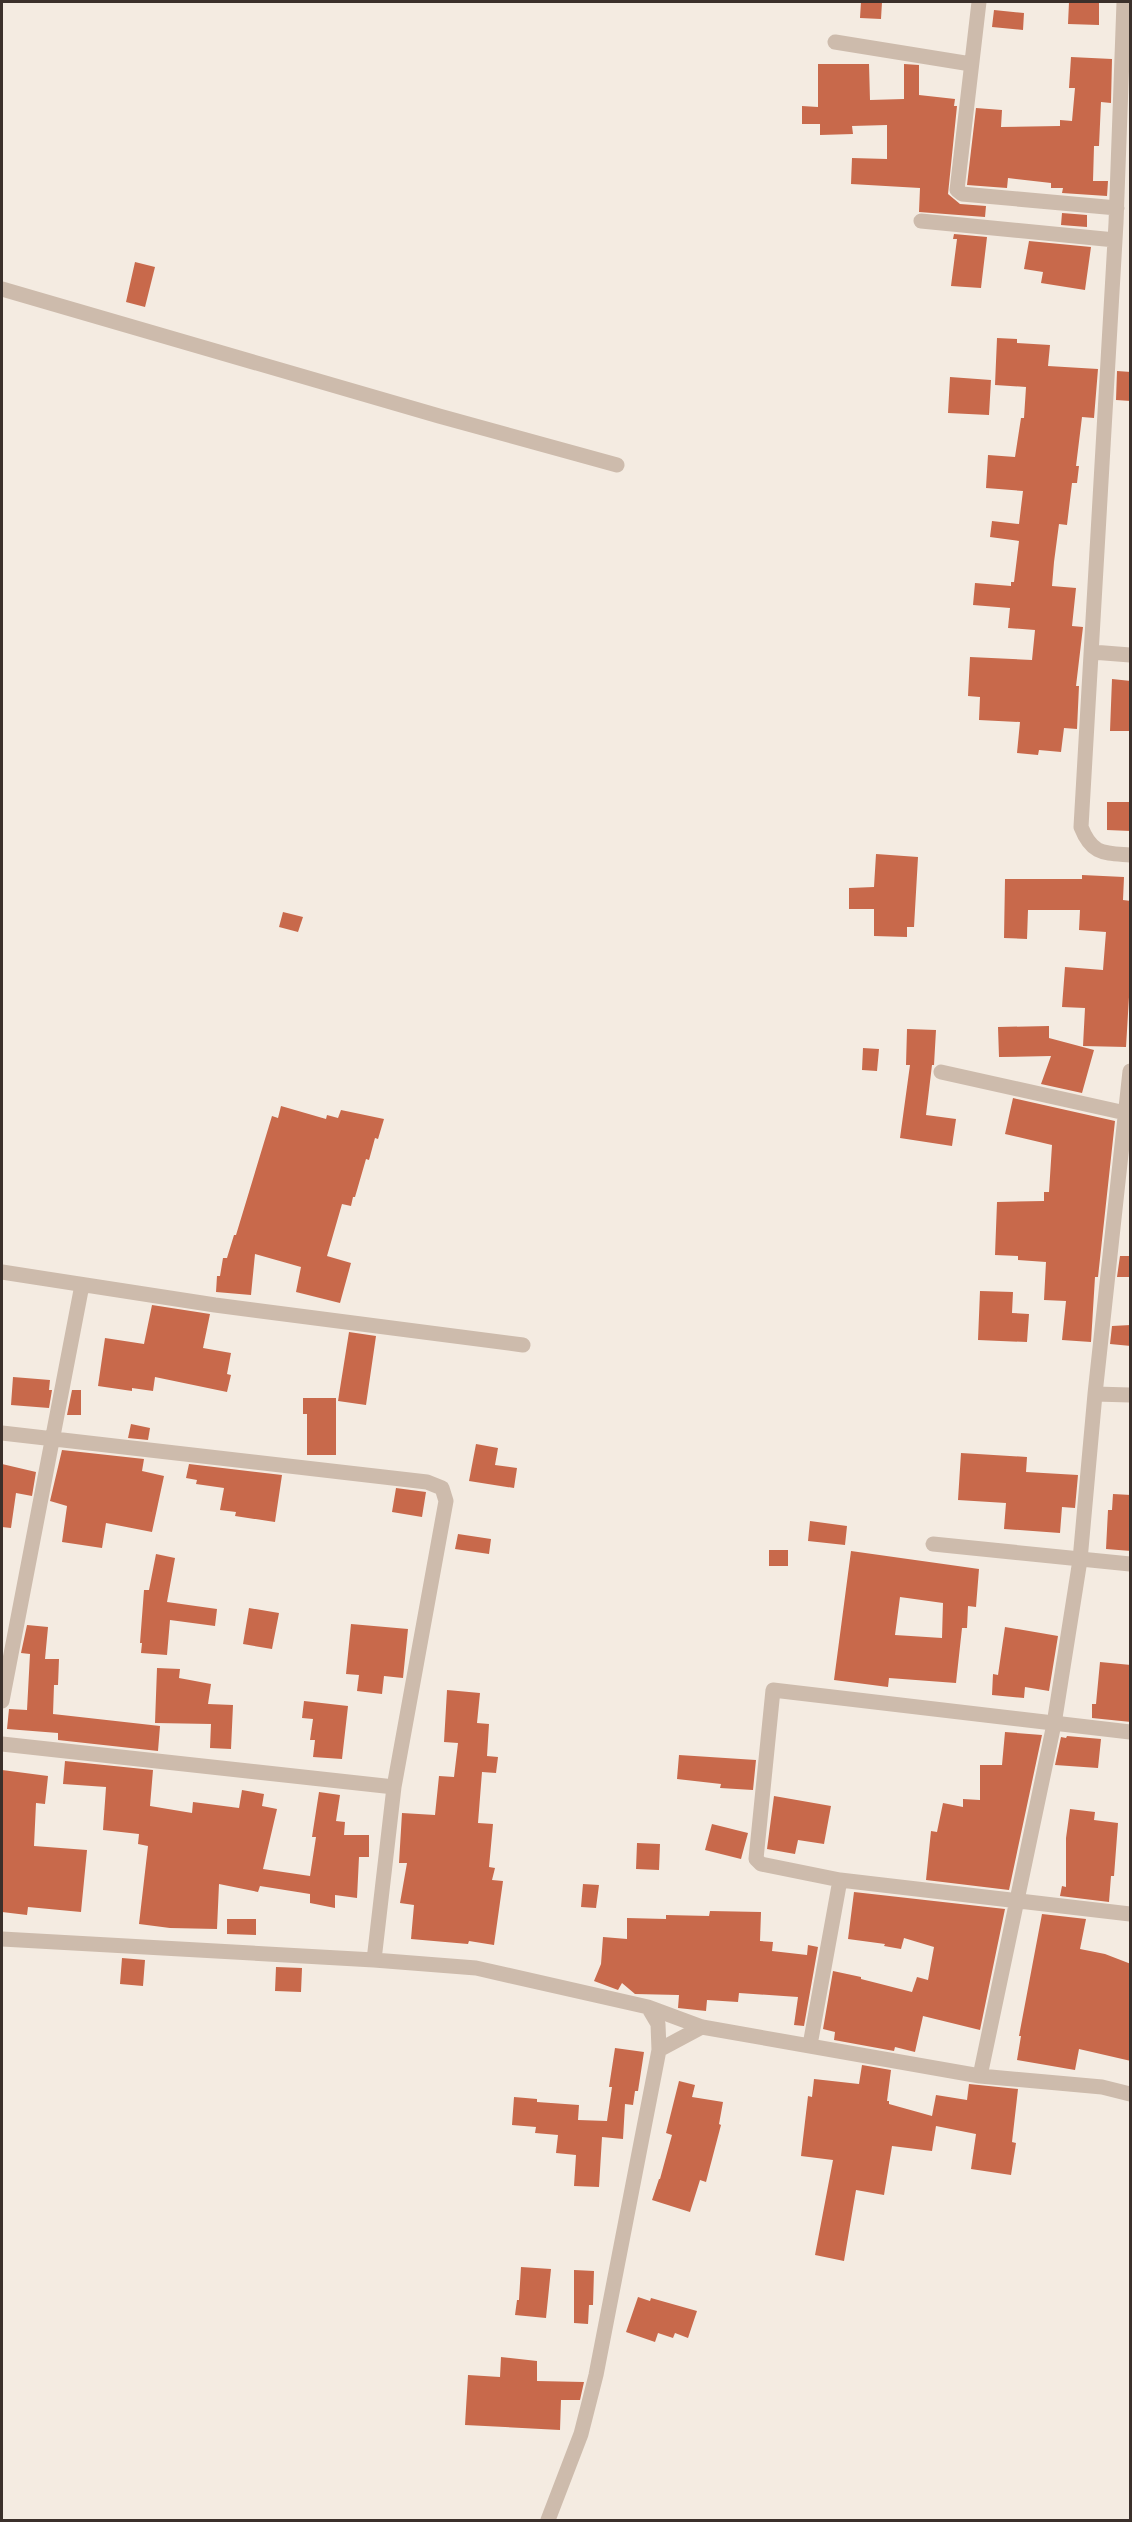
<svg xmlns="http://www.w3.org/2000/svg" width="1132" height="2522" font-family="Mulish,sans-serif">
<rect width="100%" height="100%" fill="#f4ebe1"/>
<path fill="#c8694b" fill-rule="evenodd" d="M861,2H882L881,19L860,18Z
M1069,2H1099V25L1068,24Z
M994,10L1024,13L1023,30L992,27Z
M1071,57L1112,59L1111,103L1101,102L1099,146H1094L1093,181H1108L1107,196L1062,193L1063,188H1051V183L1008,178L1007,188L967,185L976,108L1002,110L1001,127L1060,126V120L1072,121L1075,88H1069Z
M818,64H869L870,100L904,99V64L919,65V95L955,99L954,106H957L948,194L960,204L986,206L985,217L919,212L920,188L851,184L852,158L887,159V125L852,126L853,134L820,135V124H802V106L818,107Z
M1062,213L1087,215V227L1061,225Z
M954,234L987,237L981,288L951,286L957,239H953Z
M1029,241L1091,247L1085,290L1041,283L1043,272L1024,269Z
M135,262L155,267L145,307L126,302Z
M997,338L1017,339V343L1050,345L1048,366L1098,369L1094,418L1082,417L1076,466H1079L1077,483H1072L1067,525L1059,524L1054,562L1052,586L1076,588L1072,626L1083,627L1076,686H1079L1077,729L1064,728L1061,752L1039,750L1038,755L1017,753L1020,722L979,720L980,697L968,696L970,657L1032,660L1035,630L1008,628L1010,608L973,605L975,583L1011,586V582H1014L1019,541L990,537L992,521L1019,524L1023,491L986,488L988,455L1015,457L1021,418H1024L1026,387L995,385Z
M1117,371L1131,372V401L1116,400Z
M950,377L991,380L989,415L948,413Z
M1112,679L1131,681V731H1110Z
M1107,802H1131V831L1107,830Z
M876,854L918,857L914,927H907V937L874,936V909H849V888L874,887Z
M1082,875L1124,877L1123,900L1131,901V964L1126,1047L1083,1046L1085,1008L1062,1007L1065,967L1103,970L1106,932L1079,930L1080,910H1028L1027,939L1004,938L1005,879H1082Z
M283,912L303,917L298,932L279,927Z
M1049,1026V1038L1094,1050L1082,1093L1041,1084L1051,1056L999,1057L998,1027Z
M907,1029L936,1030L934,1065H932L926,1115L956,1119L952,1146L900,1138L910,1065H906Z
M863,1048L879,1049L877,1071L862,1070Z
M1013,1098L1115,1121L1098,1277H1095L1091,1342L1062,1340L1066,1301L1044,1300L1046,1262L1018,1260V1256L995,1255L997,1202L1044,1201V1192H1049L1052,1145L1005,1134Z
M281,1106L326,1119L327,1115L338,1118L341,1110L384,1119L378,1139L375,1138L369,1160L366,1159L355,1197H353L351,1206L342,1204L327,1256L351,1263L340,1303L296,1292L301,1267L255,1254L251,1295L216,1292L217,1276H220L223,1258H227L234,1235H236L272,1116L278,1118Z
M1120,1256H1131V1277H1117Z
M980,1291L1013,1292L1012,1313L1029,1314L1027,1342L978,1340Z
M152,1305L210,1314L203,1348L231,1353L227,1374L231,1375L227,1392L155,1377L153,1391L132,1388V1391L98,1386L105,1338L144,1344Z
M1131,1325V1346L1110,1344L1112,1326Z
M349,1332L376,1336L366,1405L338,1401Z
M13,1377L50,1380L49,1390H52L49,1408L11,1405Z
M72,1390H81V1415H67Z
M303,1398H336V1455H307V1414H303Z
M131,1424L150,1428L148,1440L128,1438Z
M476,1444L498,1448L495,1465L517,1468L514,1488L469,1481Z
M62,1450L144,1459L142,1471L164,1476L152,1532L106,1523L102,1548L62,1542L67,1506L50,1501Z
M961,1453L1027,1457L1026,1472L1078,1475L1075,1508L1062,1507L1060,1533L1004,1529L1006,1503L958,1500Z
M2,1464L36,1472L32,1496L16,1493L11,1528L2,1527Z
M189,1464L282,1475L275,1522L235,1516L236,1512L220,1510L224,1488L196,1484L197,1480L186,1478Z
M396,1488L426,1492L422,1517L392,1512Z
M1113,1494L1131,1495V1551L1106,1549L1108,1510H1112Z
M810,1521L847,1526L845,1545L808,1541Z
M458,1534L491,1539L489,1554L455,1549Z
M769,1550H788V1566H769Z
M851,1551L979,1569L976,1607L968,1606L967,1628H962L956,1683L889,1678L888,1687L834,1680ZM900,1597L943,1603L942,1638L895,1635Z
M156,1554L175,1558L167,1602L217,1609L215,1626L170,1620L167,1655L141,1653L142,1643H140L144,1590H149Z
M249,1608L279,1613L272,1649L243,1644Z
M351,1624L408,1629L403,1678L384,1676L382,1694L357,1691L359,1675L346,1674Z
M27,1625L48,1627L45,1659H59L58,1685H54L53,1714L160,1726L158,1751L67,1741L58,1740V1733L7,1729L9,1709L27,1710L30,1654L21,1653Z
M1005,1627L1058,1636L1049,1691L1025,1687L1024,1698L992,1695L993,1674L998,1675Z
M1100,1662L1131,1665V1722L1092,1718V1704H1096Z
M157,1668L180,1669L179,1678L211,1684L208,1704L233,1705L231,1749L210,1748L211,1724L155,1723Z
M447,1690L480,1693L477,1723L489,1724L487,1756L498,1757L496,1773L482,1772L478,1823L493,1824L489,1867L495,1868L492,1880L503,1881L494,1945L469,1941L468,1944L411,1939L414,1905L400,1903L407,1863H399L402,1813L435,1815L439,1776L454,1777L458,1743L444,1742Z
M304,1701L348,1706L342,1759L313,1757L315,1740H310L313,1719L302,1718Z
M1005,1732L1042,1735L1009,1890L926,1880L931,1831L937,1832L943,1803L963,1807V1799L980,1800V1765H1002Z
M1067,1736L1101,1739L1098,1768L1055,1765L1061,1737L1066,1738Z
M679,1755L756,1760L753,1790L720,1788L721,1784L677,1779Z
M65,1761L153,1770L150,1806L192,1813L193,1802L239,1808L242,1790L264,1794L262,1806L277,1809L263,1869L310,1876L316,1837H312L319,1792L340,1795L336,1821L345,1822L344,1835H369V1857H359L357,1898L335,1895V1908L310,1903V1894L260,1886L258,1892L219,1884L217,1929L170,1928L139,1924L148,1846L138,1844L139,1834L103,1830L106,1787L63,1784Z
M2,1770L48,1776L45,1804L36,1803L34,1846L87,1850L81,1912L28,1907L27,1915L2,1912Z
M774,1796L831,1806L824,1844L798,1840L795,1854L767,1849Z
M1070,1809L1095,1812L1094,1820L1118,1823L1114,1876H1111L1109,1902L1060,1896L1062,1886L1066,1887V1838Z
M712,1824L748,1833L741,1859L705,1850Z
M637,1843L660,1844L659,1870L636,1869Z
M583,1884L599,1885L596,1908L581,1907Z
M854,1892L1005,1909L980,2030L923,2016L915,2052L895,2047L894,2051L834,2040L835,2032L823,2029L833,1971L861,1977V1979L912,1992L917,1977L928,1980L934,1947L904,1938L901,1949L884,1946L885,1944L848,1939Z
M710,1911L761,1912L760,1941L773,1942L772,1951L807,1955L808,1945L818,1947L804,2026L794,2025L798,1997L739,1993L738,2002L707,2000L706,2011L678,2008L679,1995L635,1994L622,1983L618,1990L594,1981L601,1964L603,1937L627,1939V1918L666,1919V1915L709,1916Z
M1042,1914L1086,1919L1080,1949L1105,1954L1131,1964V2061L1079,2049L1075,2070L1017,2060L1021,2036H1019Z
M227,1919H256V1935L227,1934Z
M122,1958L145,1960L143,1986L120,1984Z
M276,1967L302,1968L301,1992L275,1991Z
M615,2048L644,2052L638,2091H635L633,2105L625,2104L623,2139L602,2137L599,2187L574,2186L576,2155L556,2153L558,2135L535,2133L536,2127L512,2125L514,2097L537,2099V2102L579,2105L578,2120L607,2121L612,2087H609Z
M862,2065L891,2070L887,2101H889V2104L932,2116L936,2095L967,2100L969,2084L1018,2089L1012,2142L1016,2143L1011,2175L971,2169L976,2134L936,2126L932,2151L892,2146L884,2195L856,2190L844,2261L815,2255L833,2160L801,2156L808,2096L812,2097L814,2079L859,2084Z
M679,2081L695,2085L692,2097L723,2102L719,2124L721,2125L706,2182L700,2180L690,2212L652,2200L659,2179H660L672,2135L666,2133Z
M521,2267L551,2269L546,2318L515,2315L517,2300H519Z
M574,2270L594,2271L593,2305H589L588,2324L574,2323Z
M638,2297L650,2301L651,2298L697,2311L688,2338L675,2333L673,2338L658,2333L655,2342L626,2332Z
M501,2357L537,2361V2381L584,2382L580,2400H561L560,2430L465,2425L468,2375L500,2377Z"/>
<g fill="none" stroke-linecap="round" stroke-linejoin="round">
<path stroke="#cdbbac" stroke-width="15" d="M979,2L957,190L962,194L1117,208
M1124,2L1116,223L1081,827C1092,855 1104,853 1130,855
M835,42L971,64
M921,221L1115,240
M2,289L439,416L617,465
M1092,652L1130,655
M941,1072L1130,1114
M2,1272L215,1305L523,1345
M1095,1394L1130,1395
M2,1433L427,1482L442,1488L446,1501L394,1787L374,1960
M933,1544L1130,1564
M2,1701L82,1285
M2,1744L394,1787
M840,1880L761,1864L756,1859L773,1690L1130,1732
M2,1939L374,1960L476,1968L648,2007L702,2027L980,2076L1102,2087L1130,2094
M810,2045L840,1880L1130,1914
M659,2050L702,2027
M980,2076L1054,1724L1080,1560L1095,1394L1130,1071
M548,2520L581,2434L596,2375L659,2050L658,2024L648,2007"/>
</g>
<rect width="1132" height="2522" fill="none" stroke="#3b302b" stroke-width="6"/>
</svg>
